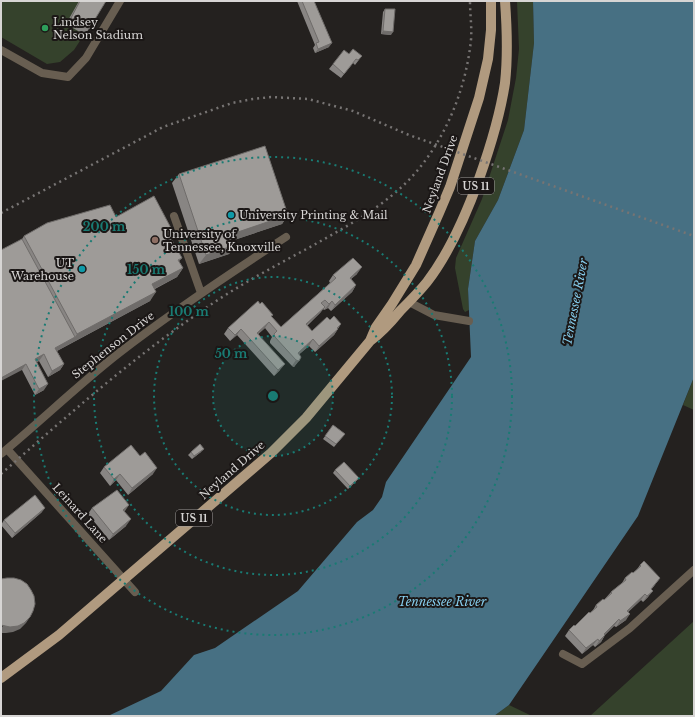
<svg xmlns="http://www.w3.org/2000/svg" width="695" height="717" font-family="'Libre Baskerville',serif">
<rect width="100%" height="100%" fill="#24211f"/>
<path fill="#35422c" d="M1,1H106L74,50L60,62L47,64L1,37Z
M517,1H533L534,43L524,130L498,200L475,241L468,289L469,310L465,312L463,309L455,268L456,258L482,199L508,120L516,78L519,49Z
M694,377V410L683,405Z
M694,621V716H590Z
M509,705L532,716H494Z"/>
<path fill="#477083" d="M533,1H694V377L638,516L509,705L494,716H108L161,691L194,655L215,648L298,591L357,522L373,510L382,497L386,482L471,357L468,289L475,241L498,200L524,130L534,43Z"/>
<g fill="none" stroke-linecap="round" stroke-linejoin="round">
<path stroke="#685e51" stroke-width="8" d="M1,50L42,73L68,77L86,58L120,1
M174,216L201,293
M409,302L434,315L469,321
M7,449L135,592
M1,454C41,421 78,385 119,353C172,312 229,274 286,237
M563,654L582,664L630,628L694,570"/>
<path stroke="#b09a7f" stroke-width="10" d="M370,341L376,327L392,304L416,265L439,213L450,187L479,98L488,59L491,30V1
M1,678L59,635L271,453L306,418L370,341C382,332 391,322 400,311C409,302 419,292 427,282C450,252 466,215 479,179C490,148 500,116 505,83C508,56 507,28 505,1"/>
<path stroke="#777473" stroke-width="2.5" stroke-dasharray="2 4" stroke-linecap="butt" d="M1,213L163,127L232,103L253,99L271,97L308,99L353,111L409,135L694,236
M1,474C66,417 131,359 203,310C237,286 275,266 312,246C349,225 389,204 417,171C448,134 466,87 471,40C472,27 470,14 470,1"/>
</g>
<path fill="#888583" d="M79,1H106L85,35L66,24Z
M297,1H314L329,47L315,53L313,48L315,45Z
M385,9L391,35L381,34L383,12Z
M349,54L362,56L355,65L353,63L341,78L329,69L333,64Z
M179,174L288,215L282,224L234,240L235,245L229,254L199,264L172,183Z
M116,217L172,230L169,235L182,258L179,261L183,268L177,277L155,289L150,301L57,351L64,364L60,370L48,377L39,361L37,362L44,390L35,395L22,370V239L24,236Z
M357,274L351,279L356,285L352,292L331,311L328,308L324,310L323,309L320,313L307,326L312,331L330,320L341,324L334,335L315,352L309,346L299,354L301,357L294,367L292,366L270,343V341L272,337L265,328L258,334L280,370L274,376L237,335L230,341L224,334L228,328L260,304L273,315L271,317L281,327L330,283L329,281L333,275Z
M333,425L345,434L334,447L323,439Z
M191,452H201L192,459L188,455Z
M104,467L153,474L128,495L116,480L110,486L100,473Z
M335,470L359,478L348,489L333,473Z
M92,508L124,511L126,526L109,540L88,514Z
M42,512L12,538L1,525L4,520Z
M640,565L660,578L651,590L648,597L643,602L641,600L628,612L626,620L616,627L614,626L605,635L601,642L595,647L593,645L582,654L565,636L569,630L575,626L592,612L596,605L604,600L611,592L622,583L625,578L633,573L636,571Z"/>
<path fill="#6f6c6a" d="M383,31L393,32L391,35L381,34Z
M332,43L329,47L315,53L318,49Z
M288,215L282,224L225,243L232,234Z
M235,245L229,254L199,264L206,255Z
M362,267L357,274L345,284L350,278Z
M183,268L177,277L146,293L152,284Z
M356,285L352,292L331,311L335,305Z
M156,292L150,301L51,354L55,348L75,337L77,334Z
M332,301L328,308L324,310L329,304Z
M325,307L320,313L301,330L306,324Z
M269,322L265,328L253,339L257,333Z
M241,329L237,335L230,341L235,335Z
M338,329L334,335L315,352L319,346Z
M313,339L309,346L294,359L298,353Z
M44,354L39,361L31,365L35,359Z
M296,360L299,361L294,367L292,366Z
M26,364L22,370L1,381V378Z
M64,364L60,370L48,377L52,371Z
M285,364L280,370L274,376L278,370Z
M48,384L44,390L35,395L39,389Z
M204,449L201,452L192,459L194,456Z
M157,468L153,474L128,495L132,488Z
M120,474L116,480L110,486L114,479Z
M359,478L348,489L350,486Z
M129,505L125,511L119,516L123,510Z
M45,508L42,512L12,538L15,533Z
M131,519L126,526L109,540L113,534Z
M653,591L648,597L643,602L647,596Z
M645,594L641,600L623,617L627,611Z
M630,614L626,620L616,627L620,621Z
M30,617L26,623L20,629L13,632L6,633H1V628L3,626Z
M619,619L614,626L599,640L604,634Z
M605,635L601,642L595,647L599,641Z
M598,639L593,645L582,654L586,648Z"/>
<path fill="#9e9b98" stroke="#6f6c6a" d="M80,1H106L89,29L71,18Z
M302,1H314L332,43L318,49L316,43L319,42Z
M385,9H395L393,32L383,31Z
M353,49L362,56L358,60L356,59L344,74L333,64L344,50L349,54Z
M265,146L288,215L232,234L235,245L206,255L179,174Z
M154,196L172,230L168,233L182,258L178,260L183,268L152,284L156,292L77,334L24,236L47,223L110,205L116,217Z
M22,239L75,337L55,348L64,364L52,371L44,354L35,359L48,384L39,389L26,364L1,378V250Z
M353,258L362,267L350,278L356,285L335,305L332,301L329,304L325,300L321,303L325,307L306,324L312,331L327,317L330,320L334,316L341,324L337,328L338,329L319,346L313,339L298,353L301,357L299,361L296,360L275,337L274,334L277,331L269,322L257,333L285,364L278,370L241,329L235,335L228,328L258,301L260,304L262,302L273,315L271,316L281,327L336,278L333,275Z
M333,425L345,434L336,444L325,436Z
M200,444L204,449L194,456L191,452Z
M131,445L140,456L145,452L157,468L132,488L120,474L114,479L104,467Z
M344,462L359,478L350,486L335,470Z
M117,490L129,505L123,510L131,519L113,534L92,508Z
M35,495L45,508L15,533L4,520Z
M644,561L660,578L651,589L653,591L647,596L645,594L627,611L630,614L620,621L619,619L604,634L605,635L599,641L598,639L586,648L569,630L574,625L575,626L589,612L590,613L597,607L596,605L603,599L604,600L612,593L611,592L626,580L625,578L632,572L633,573L641,566L640,565Z
M7,578H14L21,580L27,584L31,590L34,596L35,604L33,611L30,617L24,623L18,626L10,627L1,625V579Z"/>
<circle cx="273" cy="396" r="60" fill="#197b73" fill-opacity=".12"/>
<g fill="none" stroke="#197b73" stroke-width="2" stroke-dasharray="2 4">
<circle cx="273" cy="396" r="60"/>
<circle cx="273" cy="396" r="119"/>
<circle cx="273" cy="396" r="179"/>
<circle cx="273" cy="396" r="239"/>
</g>
<circle fill="#2e9e5b" stroke="#1b1716" stroke-width="1.5" cx="45" cy="28" r="4"/>
<g fill="#0f9aa8" stroke="#1b1716" stroke-width="1.5">
<circle cx="231" cy="215" r="4"/>
<circle cx="82" cy="269" r="4"/>
</g>
<circle fill="#8d6e63" stroke="#1b1716" stroke-width="1.5" cx="155" cy="240" r="4"/>
<g text-anchor="middle" dominant-baseline="central" stroke-width="4" stroke-linejoin="round" paint-order="stroke">
<g fill="#1b1716" stroke="#9f9c9b" stroke-width="1">
<rect x="458" y="178" width="36" height="16" rx="3"/>
<rect x="176" y="510" width="36" height="16" rx="3"/>
</g>
<g font-size="10" font-weight="bold" fill="#d7d5d4">
<text x="476" y="186">US 11</text>
<text x="194" y="518">US 11</text>
</g>
<g font-size="11" fill="#d7d5d4" stroke="#1b1716" text-anchor="start">
<text x="53" y="22">Lindsey<tspan x="53" dy="13">Nelson Stadium</tspan></text>
<text x="239" y="215">University Printing &amp; Mail</text>
<text x="163" y="234">University of<tspan x="163" dy="13">Tennessee, Knoxville</tspan></text>
<text x="74" y="263" text-anchor="end">UT<tspan x="74" dy="13">Warehouse</tspan></text>
</g>
<g font-size="11" fill="#d7d5d4" stroke="#1b1716">
<text transform="translate(440 174) rotate(-70)">Neyland Drive</text>
<text transform="translate(113 345) rotate(-38)">Stephenson Drive</text>
<text transform="translate(232 470) rotate(-41)">Neyland Drive</text>
<text transform="translate(80 513) rotate(48)">Leinard Lane</text>
</g>
<g font-size="12" font-style="italic" fill="#85ccec" stroke="#1b1716">
<text transform="translate(575 302) rotate(-79)">Tennessee River</text>
<text x="442" y="601">Tennessee River</text>
</g>
</g>
<circle cx="273" cy="396" r="6" fill="#197b73" stroke="#1b1716" stroke-width="2"/>
<g font-size="12" text-anchor="middle" font-weight="bold" fill="#197b73" stroke="#1b1716" stroke-width="4" stroke-linejoin="round" paint-order="stroke">
<text x="104" y="231">200 m</text>
<text x="146" y="274">150 m</text>
<text x="189" y="316">100 m</text>
<text x="231" y="358">50 m</text>
</g>
<rect width="695" height="717" fill="none" stroke="#d7d5d4" stroke-width="4"/>
</svg>
